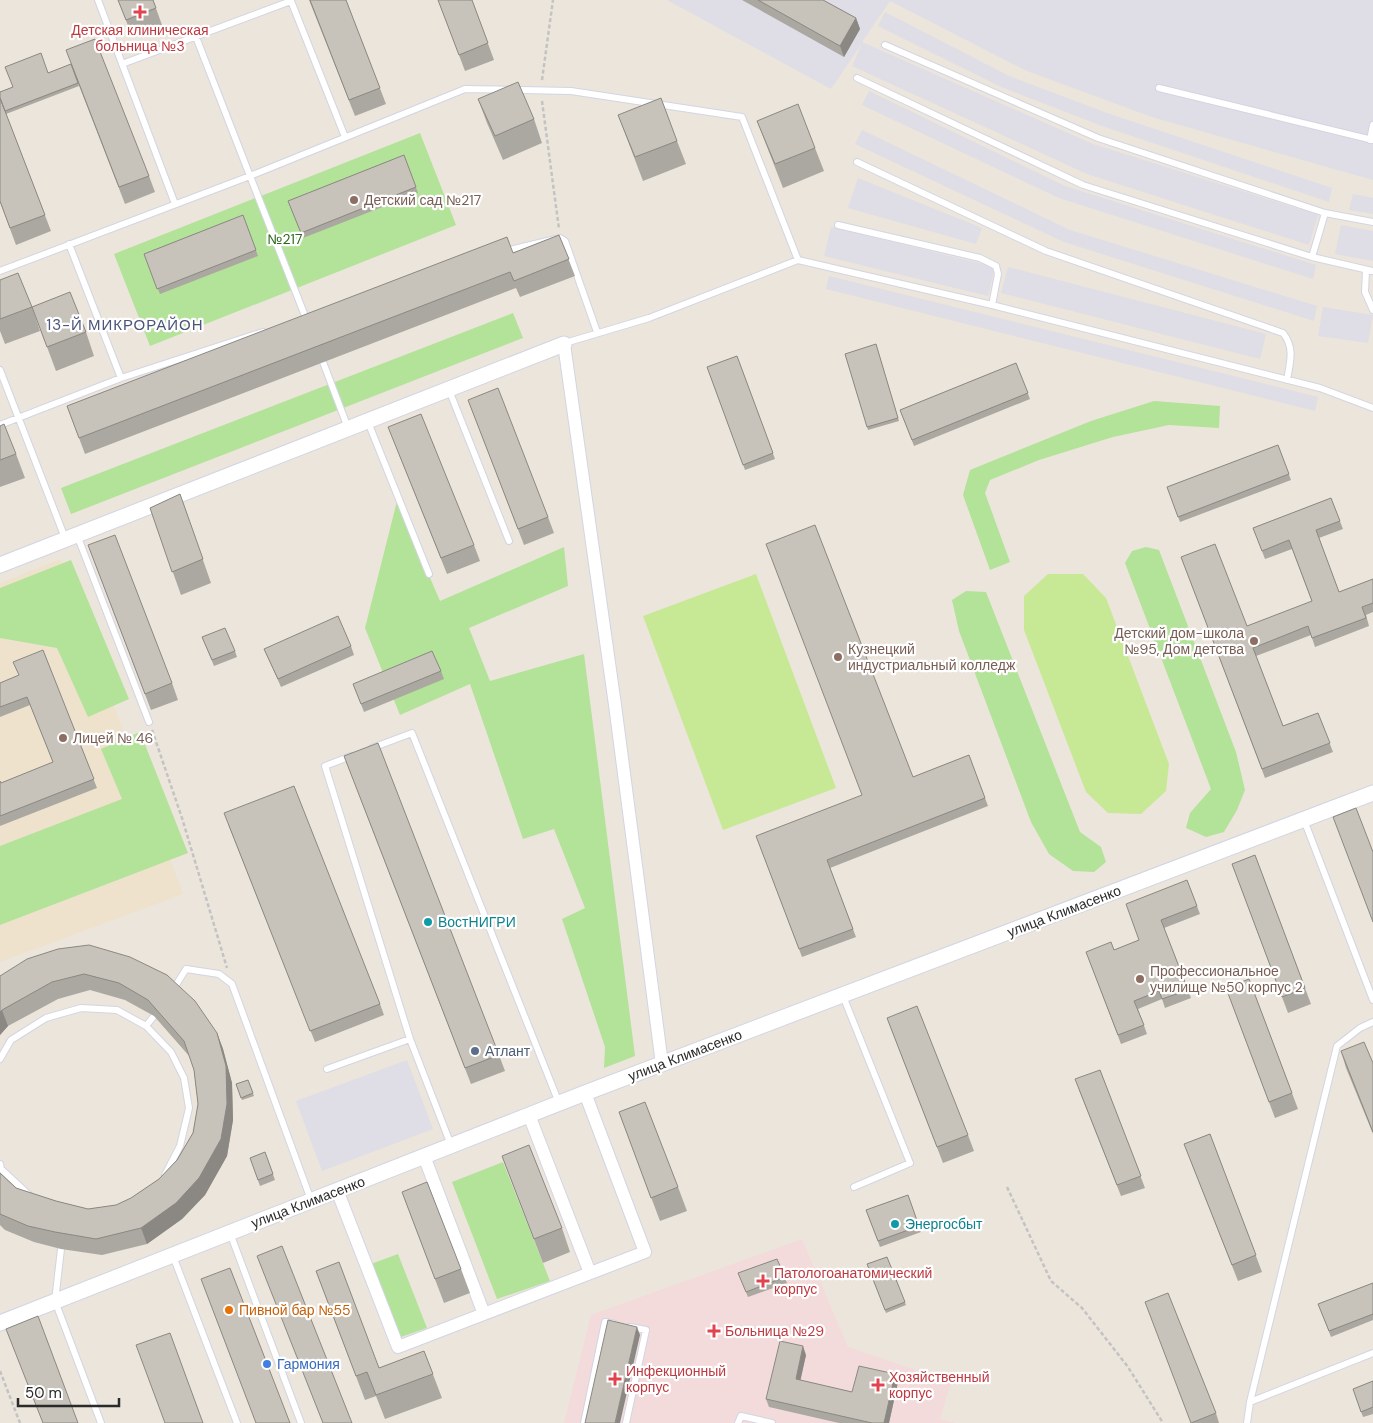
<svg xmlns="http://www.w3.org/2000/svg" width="1373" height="1423" font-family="'DM Sans',sans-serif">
<rect width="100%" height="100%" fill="#ece5dc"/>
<path fill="#dfdde5" d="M667,0H1373V180L1152,117L1027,71L890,1L862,42L1093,144L1318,215L1309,245L1087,174L852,66L862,43L831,89Z
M885,12L1009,76L1107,113L1332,188L1329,202L1102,126L1001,87L878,26Z
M869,91L1065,186L1316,265L1313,279L1059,198L862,105Z
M862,130L1070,230L1317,306L1314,321L1064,242L855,144Z
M858,178L982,228L976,244L848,208Z
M1353,194L1373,198V214L1349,210Z
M1341,225L1373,231V261L1335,254Z
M831,227L995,267L988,296L824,256Z
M1008,267L1266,334L1260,359L1001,293Z
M829,276L1318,397L1315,411L826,289Z
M1323,307L1373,315L1368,343L1318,336Z
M407,1060L433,1129L322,1171L296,1101Z"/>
<path fill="#eee2cc" d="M60,559L183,894L0,962V583Z"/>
<path fill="#f3dadb" d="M802,1239L848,1347L951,1382L940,1419L955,1423H564L591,1315Z"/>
<path fill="#b3e299" d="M420,133L456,225L150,346L114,254Z
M513,313L523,338L71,514L61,488Z
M1154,401L1220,406L1219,428L1169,425L1113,437L1039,460L990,480L985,493L1010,562L990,570L963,495L970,470L1091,421Z
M397,501L440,601L564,547L568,586L469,628L490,681L584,654L635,1056L604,1068L605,1047L562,919L585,908L554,829L523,839L470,684L400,715L365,628Z
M1146,547L1159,550L1236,752L1245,790L1237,810L1224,832L1206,837L1186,828L1190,813L1211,789L1125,563L1132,551Z
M71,560L129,699L88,717L57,648L0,638V588Z
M966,591L986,592L1080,832L1101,847L1106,862L1094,872L1073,871L1049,854L1031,822L959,631L952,600Z
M140,732L188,853L0,925V846L122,799L101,749Z
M503,1162L550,1281L497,1299L452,1182Z
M398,1254L427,1328L398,1338L371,1264Z"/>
<path fill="#c7e995" d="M756,574L836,788L723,830L643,616Z
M1048,574H1083L1106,598L1169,764L1166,791L1141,814L1108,813L1086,792L1024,630V596Z"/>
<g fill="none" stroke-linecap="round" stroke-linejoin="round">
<g stroke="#d2d5e3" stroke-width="8">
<path id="service" d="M98,0L175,204
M196,37L250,176L465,89L571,91L742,117L798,260L649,318L565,343
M885,45L1098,138L1325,213
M122,64L291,1L345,137
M857,78L1083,185L1312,257L1373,271
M1159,88L1373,140
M1370,140L1373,125
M857,162L1046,251L1283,333C1295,348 1290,362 1287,380
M838,225L980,258L996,266L998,274L992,305
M69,244L121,378
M505,251L560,238L565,241L597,332
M1312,257L1325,213L1373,222
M798,260L992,305L1320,388L1373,408
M1366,270L1365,292L1373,310
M0,271L250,176L307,321
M323,362L348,428
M0,370L65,538
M449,390L509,541
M368,422L429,574
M0,425L121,378L263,332
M77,535L149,722
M372,748L412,733L559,1103
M351,756L325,766L410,1039
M1304,820L1373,1000
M173,990L186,969L219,974L232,984L311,1200
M843,996L910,1163L854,1187
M146,1026L154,1016
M0,1059L11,1040L46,1018L81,1008L117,1010L146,1026L171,1052L184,1078L189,1108L180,1146L165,1175
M327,1069L410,1039L451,1145
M0,1164L1,1169L30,1196
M230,1233L301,1423
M61,1249L55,1301L101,1423
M173,1256L237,1423
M1250,1402L1373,1353
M584,1423L605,1322L615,1324
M626,1423L646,1330L630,1327
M738,1423L741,1416L772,1423
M1247,1423L1250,1402L1337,1046L1360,1028L1373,1022"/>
</g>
<g stroke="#d2d5e3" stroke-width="14">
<path id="minor" d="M564,344L615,705L662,1064
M529,1115L590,1273
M424,1156L484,1314
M337,1190L398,1347L645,1252L585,1093"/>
</g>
<g stroke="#d2d5e3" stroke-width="17">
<path id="tertiary" d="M0,565L564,344
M0,1323L585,1093L1373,793"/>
</g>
<path stroke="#c3c3c3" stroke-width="2.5" stroke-dasharray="4 2.5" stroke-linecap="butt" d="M542,80L553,0
M542,101L559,229
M152,730L182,818L227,968
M1007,1187L1051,1281L1082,1308L1128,1367L1163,1423
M0,1371L20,1423"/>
<use href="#service" stroke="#fff" stroke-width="6"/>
<use href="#minor" stroke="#fff" stroke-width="12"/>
<use href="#tertiary" stroke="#fff" stroke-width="15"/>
</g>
<path fill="#aba8a1" d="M118,0H153L162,25L132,36Z
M309,0H346L386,104L355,116Z
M438,0H472L494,60L465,71Z
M742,0H823L856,18L860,29L844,57Z
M71,64L149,176L155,192L125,204L78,83L79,86L6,114L51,231L16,245L0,202V92Z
M478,99L534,119L542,143L503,160L487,123Z
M618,115L677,141L686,164L643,181Z
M757,121L815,148L824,171L783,188Z
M404,155L418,193L303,238L288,201Z
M243,215L258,256L160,294L144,254Z
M559,235L575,276L520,297L516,288L85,454L67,406L513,253Z
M0,280L32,307L40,331L5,344L0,331Z
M32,307L86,332L94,356L56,371Z
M876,344L899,421L868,430L845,354Z
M737,356L775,459L745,470L707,367Z
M1016,363L1030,399L914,446L900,410Z
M468,400L548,517L554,533L524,545Z
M0,426L16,454L25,478L0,487Z
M388,427L474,545L480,561L447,574Z
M1278,445L1291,480L1180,522L1167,487Z
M180,494L211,583L181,595L150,508Z
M1331,498L1343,529L1319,538L1339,592L1373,579V612L1366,615L1369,626L1315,647L1311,635L1256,656L1283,726L1318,713L1333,752L1265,778L1181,557L1247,626L1312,602L1292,549L1265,559L1253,528Z
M94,561L172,683L178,700L151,710Z
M202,637L235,651L237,657L214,666Z
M351,646L354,655L281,687L264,649Z
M43,650L97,788L0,826V781L1,783L53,762L30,705L0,717V683L19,675Z
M441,671L444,679L364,712L353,684Z
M969,755L988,806L830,868L856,937L802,957L756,836L913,777Z
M344,756L499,1055L505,1071L471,1084Z
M228,824L380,1004L384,1015L315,1042Z
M1255,855L1311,1004L1288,1013L1232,864Z
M1187,880L1200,914L1164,928L1191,998L1165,1008L1162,999L1138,1009L1147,1034L1121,1044L1086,952L1114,950L1139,940Z
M58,949L217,1033L223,1049L232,1083L233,1120L227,1156L205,1195L182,1219L147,1244L102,1255L61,1249L34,1242L5,1230L0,1225V1173L16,1188L56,1201L88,1209L116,1205L131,1198L159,1179L177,1160L193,1133L198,1104L194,1070L190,1057L154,1016L125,1000L90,990L58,999L8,1026L0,1035V976Z
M1249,979L1298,1109L1275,1118L1226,988Z
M887,1018L968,1135L974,1151L943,1163Z
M1341,1051L1373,1063V1134L1346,1068Z
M1100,1070L1145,1188L1121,1196L1079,1090Z
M248,1080L254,1096L242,1100L236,1084Z
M619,1112L678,1187L687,1211L660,1221Z
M1210,1134L1262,1272L1238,1281L1184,1144Z
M265,1152L275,1180L260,1186L250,1158Z
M502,1156L562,1228L570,1252L543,1263Z
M402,1192L461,1269L470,1293L444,1303Z
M908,1195L921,1232L880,1247L866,1210Z
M887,1257L906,1305L886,1313L867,1264Z
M777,1259L787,1283L748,1297L738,1273Z
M316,1271L379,1368L424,1351L442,1398L385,1419L376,1396L365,1400Z
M1373,1283V1320L1331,1337L1318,1304Z
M806,1355L800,1380L852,1392L895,1374L898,1382L889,1423H839L769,1407L766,1399Z
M1373,1381V1414L1363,1417L1353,1389Z
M1216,1413L1219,1423H1191Z"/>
<path fill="#8b8883" d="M856,18L860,29L844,57L840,46Z
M2,1010L8,1026L0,1035V1012Z
M217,1033L223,1049L232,1083L233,1120L227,1156L205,1195L182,1219L147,1244L141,1228L176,1203Z
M637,1327L640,1335L620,1423H615Z
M803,1346L806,1355L799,1387L796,1379Z
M895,1374L898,1382L889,1423H884Z"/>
<path fill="#c7c3bb" stroke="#8b8883" d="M118,0H153L156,8L126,20Z
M310,0H346L380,88L349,100Z
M438,0H472L488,43L459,55Z
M758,0H823L856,18L840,46Z
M95,39L149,176L119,187L66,50Z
M41,53L48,73L71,64L78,83L5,111L0,98V92L13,87L5,67Z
M518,82L534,119L495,136L478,99Z
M0,98L45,215L10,228L0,201Z
M661,98L677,141L635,157L618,115Z
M798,104L815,148L775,164L757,121Z
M404,155L416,187L301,233L288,201Z
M243,215L256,250L157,289L144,254Z
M559,235L569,259L514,281L510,272L79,438L67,406L507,237L513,253Z
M18,273L32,307L0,319V280Z
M70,292L86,332L47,347L32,307Z
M876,344L898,418L867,427L845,354Z
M737,356L773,453L743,465L707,367Z
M1016,363L1028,393L912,440L900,410Z
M498,388L548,517L518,529L468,400Z
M421,414L474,545L441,558L388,427Z
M4,424L16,454L0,460V426Z
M1278,445L1289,474L1178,517L1167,487Z
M180,494L203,559L172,572L150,508Z
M1331,498L1340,521L1316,530L1339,592L1373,579V603L1362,607L1366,618L1312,638L1308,626L1253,648L1283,726L1318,713L1330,743L1262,769L1181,557L1215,544L1247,626L1312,601L1289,540L1262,551L1253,528Z
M815,525L913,777L969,755L985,798L827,860L853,929L799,949L756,836L862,795L766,544Z
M115,535L172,683L145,694L88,545Z
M338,616L351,646L278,679L264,649Z
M225,628L235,651L212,660L202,637Z
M43,650L94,779L0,816V781L1,783L53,762L27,697L0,707V683L19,675L13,662Z
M432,651L441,671L361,704L353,684Z
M378,743L499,1055L465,1068L344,756Z
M294,786L380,1004L310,1031L224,813Z
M1356,808L1373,852V922L1333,817Z
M1255,855L1305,988L1282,997L1232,864Z
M1187,880L1197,906L1161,920L1188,990L1162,999L1159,991L1134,1001L1144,1025L1118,1035L1086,952L1111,942L1114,950L1139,940L1126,904Z
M89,945L130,957L167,975L195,1001L217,1033L226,1066L227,1104L221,1139L199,1178L176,1203L141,1228L96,1239L55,1232L28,1226L0,1214V1173L16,1188L56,1201L88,1209L116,1205L131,1198L159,1179L177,1160L193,1133L198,1104L194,1070L184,1041L148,1000L119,983L84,974L52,982L2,1010L0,1012V976L27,959L58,949Z
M1249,979L1292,1093L1269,1102L1226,988Z
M917,1006L968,1135L937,1147L887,1018Z
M1364,1042L1373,1063V1132L1341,1051Z
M1100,1070L1141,1176L1117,1185L1075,1079Z
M248,1080L253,1093L241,1098L236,1084Z
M645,1102L678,1187L651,1198L619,1112Z
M1210,1134L1256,1255L1232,1265L1184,1144Z
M529,1145L562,1228L534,1239L502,1156Z
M265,1152L273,1174L258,1180L250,1158Z
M427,1182L461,1269L435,1279L402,1192Z
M908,1195L919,1226L878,1241L866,1210Z
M282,1246L352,1423H323L257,1256Z
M887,1257L905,1302L885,1310L867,1264Z
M777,1259L785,1277L746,1292L738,1273Z
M339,1262L379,1368L424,1351L433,1374L376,1395L367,1372L356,1376L316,1271Z
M230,1268L290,1423H256L201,1279Z
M1373,1283V1314L1329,1331L1318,1304Z
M1168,1293L1216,1413L1191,1423L1145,1302Z
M38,1316L78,1423H43L6,1329Z
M608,1320L637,1327L615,1423H585Z
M170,1333L203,1423H165L136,1345Z
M780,1341L803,1346L796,1379L852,1392L859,1366L895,1374L884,1423H872L766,1399Z
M1373,1381V1407L1361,1412L1353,1389Z"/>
<g fill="#e0444e" stroke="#fff" stroke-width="2">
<path d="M137.5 4.5h5v5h5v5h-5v5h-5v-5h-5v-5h5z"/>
<path d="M760.5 1273.5h5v5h5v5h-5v5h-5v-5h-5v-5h5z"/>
<path d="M711.5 1323.5h5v5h5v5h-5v5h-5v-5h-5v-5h5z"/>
<path d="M612.5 1371.5h5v5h5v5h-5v5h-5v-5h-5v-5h5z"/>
<path d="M875.5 1377.5h5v5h5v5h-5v5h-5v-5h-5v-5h5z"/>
</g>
<g fill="#8d6e63" stroke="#fff" stroke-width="2">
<circle cx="354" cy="200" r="5"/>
<circle cx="1254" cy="641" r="5"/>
<circle cx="838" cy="657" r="5"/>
<circle cx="63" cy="738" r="5"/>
<circle cx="1140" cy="979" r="5"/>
</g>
<g fill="#0f9aa8" stroke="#fff" stroke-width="2">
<circle cx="428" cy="922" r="5"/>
<circle cx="895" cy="1224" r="5"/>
</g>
<circle fill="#5c6f8a" stroke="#fff" stroke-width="2" cx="475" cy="1051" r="5"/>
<circle fill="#e8710a" stroke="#fff" stroke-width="2" cx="229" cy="1310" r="5"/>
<circle fill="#3f7fe0" stroke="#fff" stroke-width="2" cx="267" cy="1364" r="5"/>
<g text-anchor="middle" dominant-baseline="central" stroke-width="4.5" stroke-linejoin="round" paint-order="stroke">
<g font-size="14" fill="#be3a42" stroke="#fff" text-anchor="start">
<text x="140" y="30" text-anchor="middle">Детская клиническая<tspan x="140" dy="16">больница №3</tspan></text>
<text x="774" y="1273">Патологоанатомический<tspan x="774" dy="16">корпус</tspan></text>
<text x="725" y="1331">Больница №29</text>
<text x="626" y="1371">Инфекционный<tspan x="626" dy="16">корпус</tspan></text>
<text x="889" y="1377">Хозяйственный<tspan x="889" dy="16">корпус</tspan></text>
</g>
<g font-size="14" fill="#785e54" stroke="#fff" text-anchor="start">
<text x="364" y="200">Детский сад №217</text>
<text x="1244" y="633" text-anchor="end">Детский дом-школа<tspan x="1244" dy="16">№95, Дом детства</tspan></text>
<text x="848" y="649">Кузнецкий<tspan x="848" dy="16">индустриальный колледж</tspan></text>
<text x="73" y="738">Лицей № 46</text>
<text x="1150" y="971">Профессиональное<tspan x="1150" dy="16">училище №50 корпус 2</tspan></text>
</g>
<g font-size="14" fill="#2c671b" stroke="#fff">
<text x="285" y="239">№217</text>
</g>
<g font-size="14" fill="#2a2a2a" stroke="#fff">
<text transform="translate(1064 911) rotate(-21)">улица Климасенко</text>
<text transform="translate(685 1055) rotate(-21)">улица Климасенко</text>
<text transform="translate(308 1202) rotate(-21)">улица Климасенко</text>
</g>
<g font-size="14" fill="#0d838f" stroke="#fff" text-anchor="start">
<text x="438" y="922">ВостНИГРИ</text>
<text x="905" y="1224">Энергосбыт</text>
</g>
<g font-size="14" fill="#4e5e75" stroke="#fff" text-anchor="start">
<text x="485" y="1051">Атлант</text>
</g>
<g font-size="14" fill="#c56008" stroke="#fff" text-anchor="start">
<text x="239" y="1310">Пивной бар №55</text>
</g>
<g font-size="14" fill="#366cbe" stroke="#fff" text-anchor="start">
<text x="277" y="1364">Гармония</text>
</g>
<g font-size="15" letter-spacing="1" fill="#4b547a" stroke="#fff">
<text x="125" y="325">13-Й МИКРОРАЙОН</text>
</g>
</g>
<path d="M18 1398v8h101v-8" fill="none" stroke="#2a2a2a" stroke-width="2.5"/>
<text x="25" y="1398" font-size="15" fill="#2a2a2a" stroke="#ffffff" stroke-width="4" paint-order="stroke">50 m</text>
</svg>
